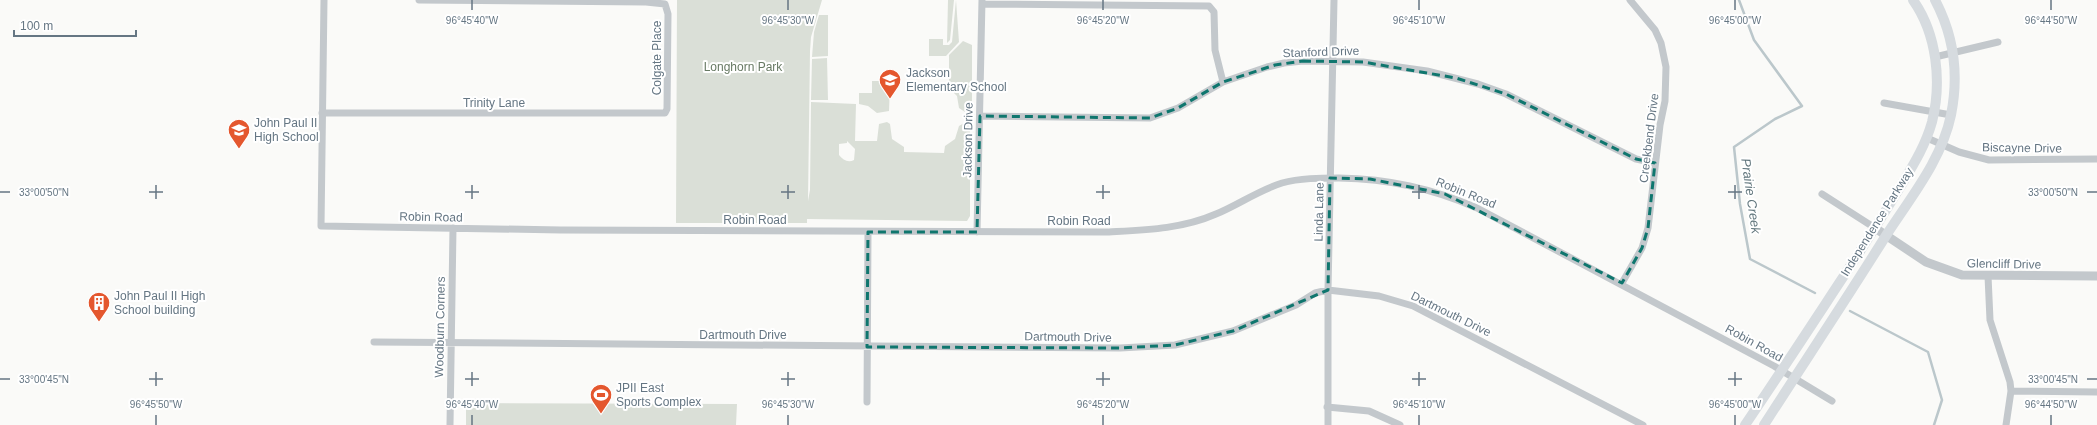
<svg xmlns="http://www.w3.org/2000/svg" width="2097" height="425" font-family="Helvetica,sans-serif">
<rect width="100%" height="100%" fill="#fafaf8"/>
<path fill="#dadfd7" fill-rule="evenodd" d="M677,0H822L811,37L810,51L808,201L810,190L811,102L856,104L855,141H877L879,124L887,122L890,124L892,139L904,147V152L944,153L945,146L955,139L959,126L964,123L970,124V216L967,221L807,219V223H676ZM847,141L855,149L854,160C848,163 843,160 839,155V144L847,143Z
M948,0H954L950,40L947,43Z
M956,0L959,42L946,56H929V39H943V45H949L952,42Z
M819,15H828V56L812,57L814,32Z
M963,41L972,45V104L971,110L965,112L959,108L957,96L948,87H958V83H949V55Z
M827,58L828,100H811L812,59Z
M872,81H880V85H890L889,111L877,113L868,106L859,104V93H872Z
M466,403L737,404L736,425H466Z"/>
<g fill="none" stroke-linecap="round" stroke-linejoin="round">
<path stroke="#bbc7cb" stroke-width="2.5" d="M1739,0L1754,40L1802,106L1775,119L1734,147L1740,204L1750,259L1815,293
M1850,311L1928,352L1942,400L1934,425"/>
<path stroke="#c3c8cc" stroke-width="7" d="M324,0L321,226L561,230L1109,232C1145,230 1182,229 1216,214C1238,205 1259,190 1282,183C1300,178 1320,178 1339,178C1389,179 1431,188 1477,208L1774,366L1832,401
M982,4L1209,6L1214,12L1215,50L1223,82
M1935,57L1998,42
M1884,103L1951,115
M322,113H665L667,109L668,14L665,4L646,2L419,0
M980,116L1150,118L1178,108L1223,82L1267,67L1284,63L1303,61L1363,62L1427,71L1478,84L1506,94L1636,159L1655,163
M1927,138L1959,152L1989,160L2097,159
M1822,194L1875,228
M977,232L982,0
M1988,276L1990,320L2010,382L2011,391L2006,425
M1622,283L1642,248L1648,228L1660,125L1665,101L1666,67L1661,43L1655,30L1630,0
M374,342L1120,348L1175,345L1233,331L1296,305L1315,293L1328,290L1379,296L1413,306L1643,425
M2011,391L2097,392
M867,402L868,232
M1327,407L1369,411L1400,425
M450,425L453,228
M1328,425V290L1334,0"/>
<path stroke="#c3c8cc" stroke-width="9" d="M1875,228L1926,262L1962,275L2097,276"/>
<path stroke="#d6dbdf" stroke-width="10" d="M1745,425C1783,369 1820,312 1857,256C1871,234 1885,212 1899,189C1912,167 1925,147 1932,122C1942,82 1937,34 1913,0
M1764,425C1805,361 1847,298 1887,234C1911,197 1942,159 1951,115C1959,75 1954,36 1935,0"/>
</g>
<path fill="none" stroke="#0f766e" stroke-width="3" stroke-dasharray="8 5" stroke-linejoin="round" d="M1303,61L1363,62L1456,78L1506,94L1636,159L1655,163L1648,228L1642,248L1622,283L1445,194L1370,179L1330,178L1328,290L1233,331L1175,345L1120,348L867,347L868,232H977L980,116L1150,118L1178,108L1223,82L1275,65Z"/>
<path fill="none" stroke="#657683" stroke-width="1.5" d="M472,0V10M788,0V10M1103,0V10M1419,0V10M1735,0V10M2051,0V10M156,185V199M472,185V199M788,185V199M1103,185V199M1419,185V199M1735,185V199M0,192H10M149,192H163M465,192H479M781,192H795M1096,192H1110M1412,192H1426M1728,192H1742M2087,192H2097M156,372V386M472,372V386M788,372V386M1103,372V386M1419,372V386M1735,372V386M0,379H10M149,379H163M465,379H479M781,379H795M1096,379H1110M1412,379H1426M1728,379H1742M2087,379H2097M156,415V425M472,415V425M788,415V425M1103,415V425M1419,415V425M1735,415V425M2051,415V425"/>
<defs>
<g id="school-pin" transform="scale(1.15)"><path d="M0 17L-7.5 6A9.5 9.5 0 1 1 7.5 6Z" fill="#e4572e" stroke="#fff"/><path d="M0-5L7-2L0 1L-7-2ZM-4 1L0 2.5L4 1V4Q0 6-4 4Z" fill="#fff"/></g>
<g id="building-pin" transform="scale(1.15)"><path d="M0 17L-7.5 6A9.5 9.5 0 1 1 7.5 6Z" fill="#e4572e" stroke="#fff"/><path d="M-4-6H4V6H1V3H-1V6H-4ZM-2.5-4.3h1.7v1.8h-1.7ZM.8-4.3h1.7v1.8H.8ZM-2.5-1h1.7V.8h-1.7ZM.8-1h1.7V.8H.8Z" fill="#fff"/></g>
<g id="stadium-pin" transform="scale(1.15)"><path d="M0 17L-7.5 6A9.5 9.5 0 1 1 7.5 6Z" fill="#e4572e" stroke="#fff"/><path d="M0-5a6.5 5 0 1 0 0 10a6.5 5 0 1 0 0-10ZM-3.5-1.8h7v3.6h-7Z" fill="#fff"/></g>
</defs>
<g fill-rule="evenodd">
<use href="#school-pin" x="890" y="80"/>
<use href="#school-pin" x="239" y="130"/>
<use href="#building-pin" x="99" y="303"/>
<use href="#stadium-pin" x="601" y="395"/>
</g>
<g text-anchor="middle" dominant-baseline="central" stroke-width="4" stroke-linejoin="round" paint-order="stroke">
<g font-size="12" fill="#657683" stroke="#fff">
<text transform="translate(1321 52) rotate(-2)">Stanford Drive</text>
<text transform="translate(657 58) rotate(-90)">Colgate Place</text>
<text x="494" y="103">Trinity Lane</text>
<text transform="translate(1649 138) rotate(-83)">Creekbend Drive</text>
<text transform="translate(968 140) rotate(-89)">Jackson Drive</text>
<text transform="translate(2022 148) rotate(1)">Biscayne Drive</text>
<text transform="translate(1466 193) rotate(22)">Robin Road</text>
<text transform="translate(1319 212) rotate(-89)">Linda Lane</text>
<text transform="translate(431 217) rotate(1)">Robin Road</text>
<text x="755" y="220">Robin Road</text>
<text x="1079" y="221">Robin Road</text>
<text transform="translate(1877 222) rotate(-58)">Independence Parkway</text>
<text transform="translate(2004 264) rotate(1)">Glencliff Drive</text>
<text transform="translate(1451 314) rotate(26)">Dartmouth Drive</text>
<text transform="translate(440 327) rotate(-89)">Woodburn Corners</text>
<text x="743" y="335">Dartmouth Drive</text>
<text transform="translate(1068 337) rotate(1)">Dartmouth Drive</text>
<text transform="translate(1754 343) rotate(29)">Robin Road</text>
</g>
<g font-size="12" fill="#687a64" stroke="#fff">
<text x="743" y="67">Longhorn Park</text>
</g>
<g font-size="12" fill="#657683" stroke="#fff" text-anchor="start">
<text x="906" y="73">Jackson<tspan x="906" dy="14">Elementary School</tspan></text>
<text x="254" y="123">John Paul II<tspan x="254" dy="14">High School</tspan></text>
<text x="114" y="296">John Paul II High<tspan x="114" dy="14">School building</tspan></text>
<text x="616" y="388">JPII East<tspan x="616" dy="14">Sports Complex</tspan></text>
</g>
<g font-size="13" font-style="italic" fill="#60757c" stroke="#fff">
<text transform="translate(1751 196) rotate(82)">Prairie Creek</text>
</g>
</g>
<g font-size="10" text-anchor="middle" fill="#657683" stroke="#fff" stroke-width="4" stroke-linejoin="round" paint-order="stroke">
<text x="472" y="24">96°45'40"W</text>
<text x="788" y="24">96°45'30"W</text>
<text x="1103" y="24">96°45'20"W</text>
<text x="1419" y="24">96°45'10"W</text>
<text x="1735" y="24">96°45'00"W</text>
<text x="2051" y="24">96°44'50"W</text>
<text x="44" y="196">33°00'50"N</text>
<text x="2053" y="196">33°00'50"N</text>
<text x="44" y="383">33°00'45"N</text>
<text x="2053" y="383">33°00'45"N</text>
<text x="156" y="408">96°45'50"W</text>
<text x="472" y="408">96°45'40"W</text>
<text x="788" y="408">96°45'30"W</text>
<text x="1103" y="408">96°45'20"W</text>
<text x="1419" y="408">96°45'10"W</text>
<text x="1735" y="408">96°45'00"W</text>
<text x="2051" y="408">96°44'50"W</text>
</g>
<path d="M14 30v6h122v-6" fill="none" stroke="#657683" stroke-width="2"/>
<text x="20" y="30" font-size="12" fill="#657683" stroke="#ffffff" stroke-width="3" paint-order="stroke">100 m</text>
</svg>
